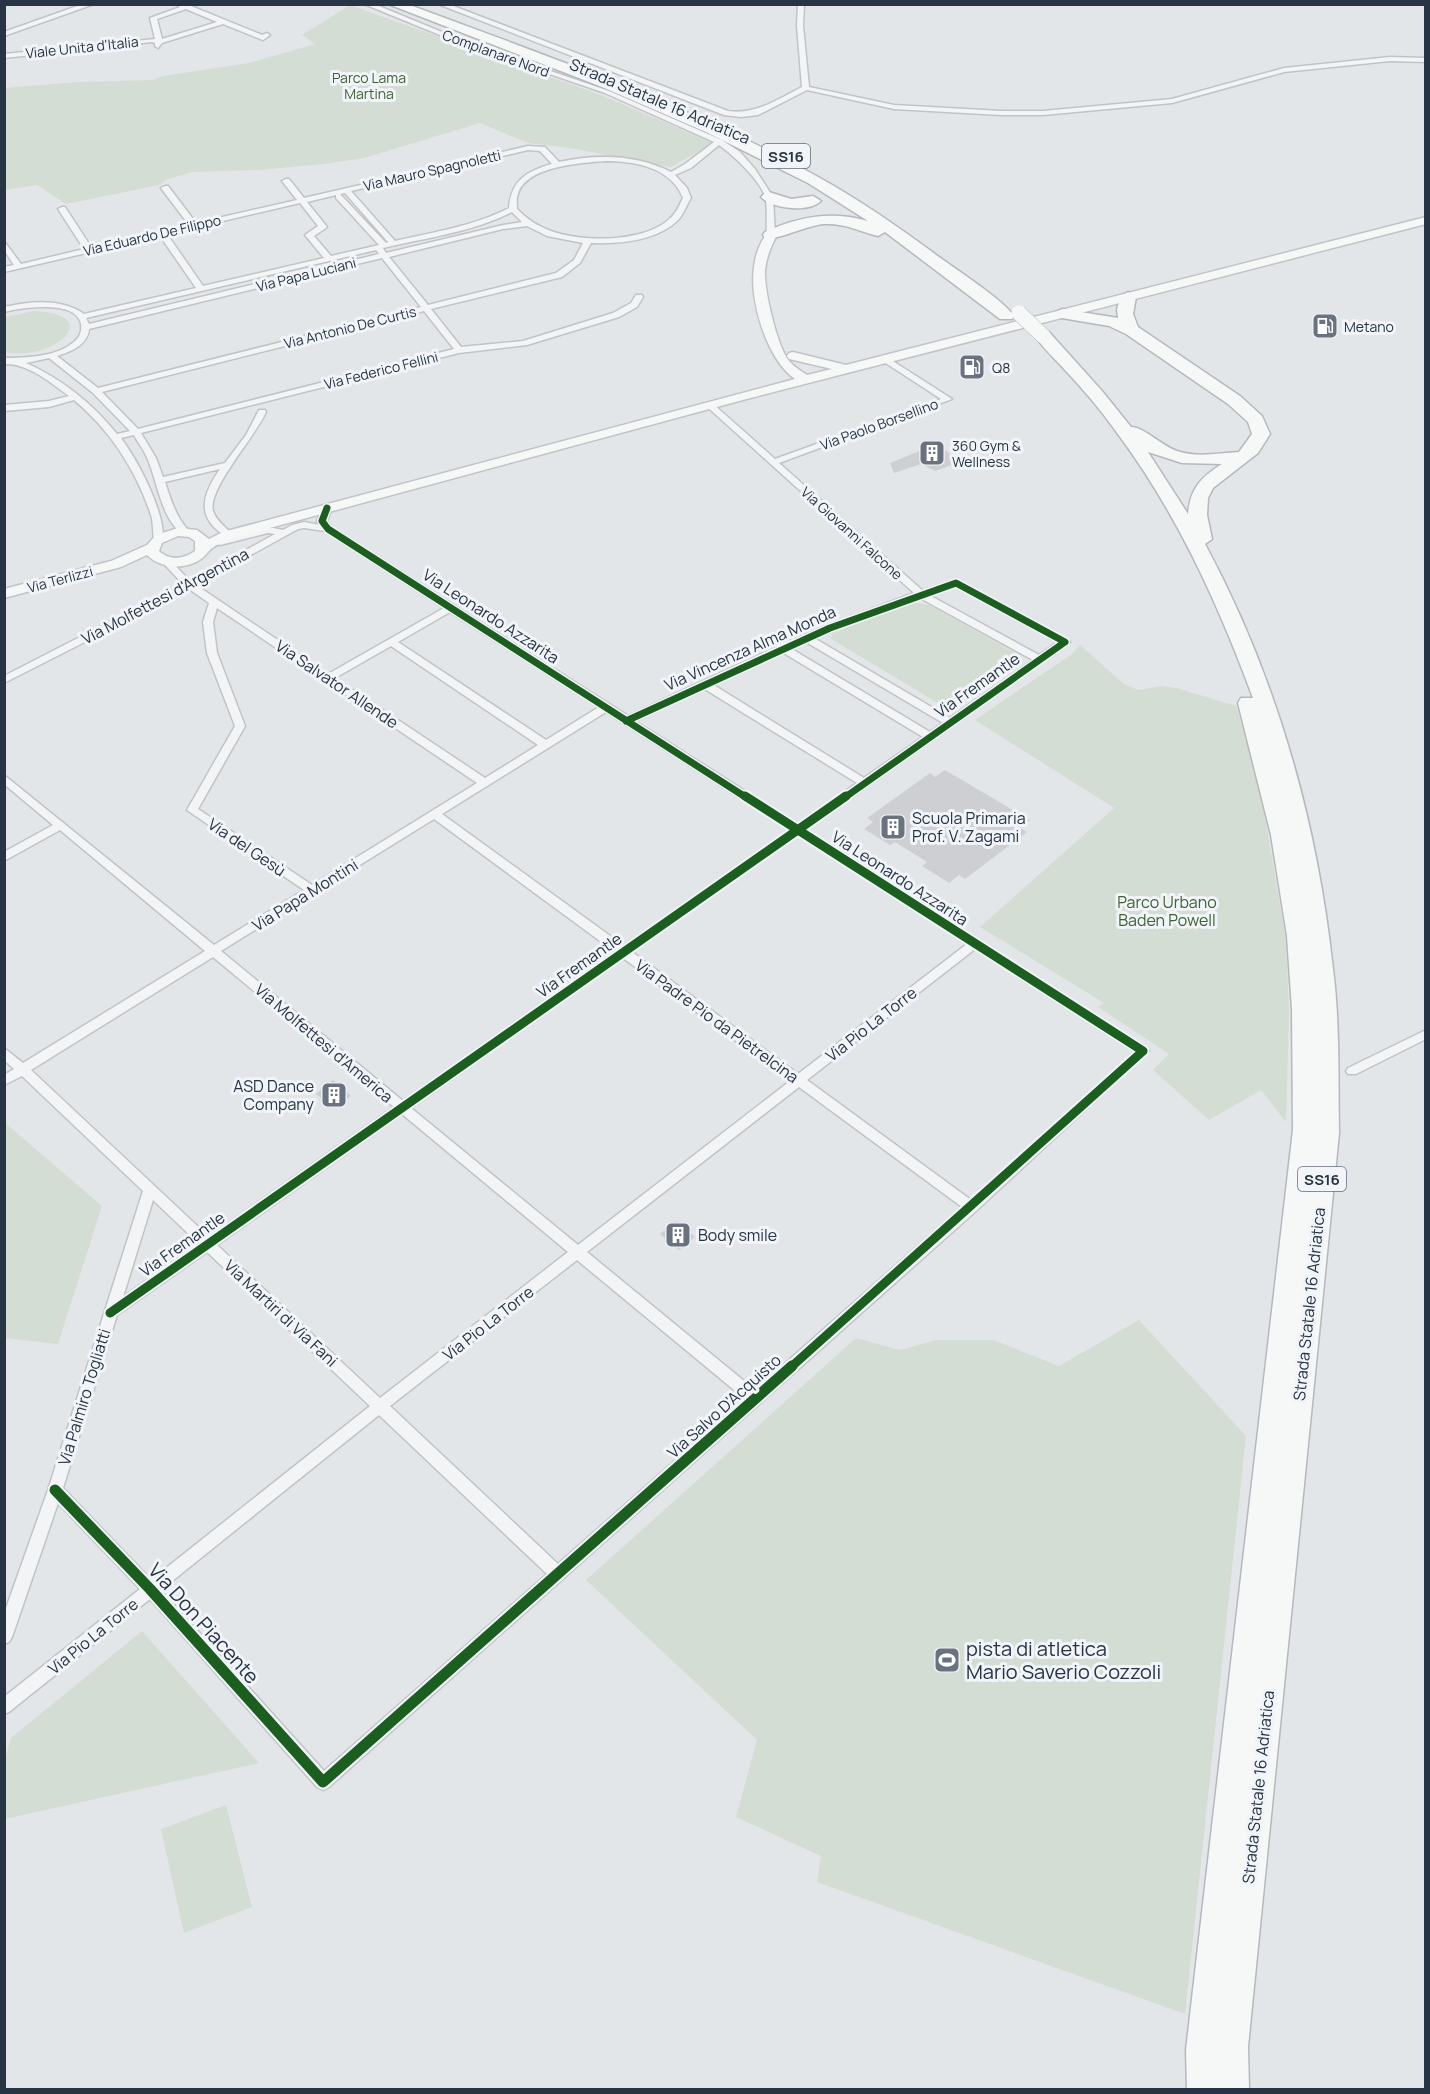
<svg xmlns="http://www.w3.org/2000/svg" width="1430" height="2094" font-family="Manrope,sans-serif">
<rect width="100%" height="100%" fill="#e3e6e9"/>
<path fill="#d4ddd3" d="M350,5L601,95L713,143L671,167L570,148L528,143L480,123L364,158L324,164L260,170L193,172L168,179L159,185L66,204L37,185L5,190V88L78,82L153,80L163,76L249,63L315,44L302,35Z
M34,311C108,315 52,362 5,352V317Z
M912,602L929,605L1021,656L948,709L831,639L832,634Z
M1080,645L1124,684L1138,690L1162,686L1177,688L1236,706L1258,776L1286,941L1289,1014L1286,1122L1261,1090L1209,1120L1153,1070L1169,1054L1098,1007L1104,1003L980,927L1114,808L975,720L1072,654Z
M4,1122L102,1206L58,1344L5,1338Z
M1139,1320L1246,1436L1185,2014L817,1882L821,1856L736,1817L757,1740L586,1580L856,1338L900,1350L936,1340H993L1059,1366Z
M142,1631L259,1763L5,1819V1759L11,1738Z
M226,1805L252,1907L184,1933L161,1829Z"/>
<path fill="#cdcfd2" d="M937,444L961,462L935,471L921,464L894,473L890,463Z
M945,770L1030,820L1020,828L1027,832L1006,848L965,879L959,875L949,883L922,866L927,862L895,842L890,845L864,829L873,822L867,818L930,773L935,777Z
M333,1080L351,1096L334,1107L316,1094Z
M676,1221L695,1237L679,1250L660,1234Z"/>
<g fill="none" stroke-linecap="round" stroke-linejoin="round">
<g stroke="#c1c4c7" stroke-width="3">
<path id="street" d="M83,4H94L4,36V32Z
M176,4H186L262,35L267,33L270,35L263,40L223,24L162,43L158,48L155,46V43L152,42L4,58V54L155,39L150,18L180,7ZM186,9L217,22L162,39L157,19Z
M364,4H374L466,42L609,91L722,140L740,152L755,169L773,197L775,235L771,237L767,235C766,224 768,207 765,197C761,181 733,155 719,145L691,168L675,175L687,188L691,198C687,204 684,213 679,219C658,241 620,244 591,243L580,263L562,277L431,309L461,347L523,341L613,313L631,303L636,295H642L643,297L637,307L619,317L527,345L459,353L141,433L156,458L163,477L225,463L246,435L259,410H265L266,412C256,436 207,489 213,511C216,520 225,527 231,533L232,536L268,527L283,530L292,525L304,522L320,525L317,521L322,508L327,505L330,506L332,508L327,521L331,527L628,716L776,647L777,645L914,593L705,405L712,403L775,459L941,399L881,360L888,358L952,399L779,463L923,591L953,581H959L1070,642L805,830L1147,1048L1149,1051L976,1211L329,1787L323,1790L317,1787L150,1599L9,1712L4,1714V1697L140,1589L58,1503L12,1637L9,1642L4,1644V1614L48,1490L143,1191L22,1076L4,1085V1075L14,1069L4,1060V1048L23,1063L205,951L60,830L4,861V852L53,825L4,784V775L214,945L304,890L187,810L235,726L207,653L203,622L209,603L189,589L4,683V676L183,584L164,564V560H170L190,581L275,534L268,533L220,545L217,544V540L227,537C195,518 202,495 220,469L165,482C171,500 176,518 190,532L188,534H182C161,517 158,484 148,460C145,451 138,443 134,435L121,438C138,461 165,512 163,540L158,543L155,542C152,534 154,524 151,515C136,470 110,430 74,400L49,407L4,411V405L49,401L69,396C51,383 28,363 4,364V358C26,358 58,357 75,341C80,337 82,330 81,324C76,299 21,308 4,312V307C30,301 62,298 84,314L196,288L160,236L4,272V267L14,265L4,250V241L21,264L84,249L58,209L62,207H65L91,247L189,225L161,188L165,186H168L196,223L297,200L282,181L286,179H289L304,198L528,146L545,147L559,162C596,154 636,154 671,172L685,164L714,142L605,93L462,44ZM528,150L540,151L552,164C527,171 511,180 509,208C474,226 434,232 395,241L351,191ZM605,161C634,161 671,167 683,198C680,203 678,210 674,214C652,243 583,243 551,231C537,226 527,219 517,209C517,204 516,198 518,194C526,166 581,163 605,161ZM345,193L388,242L386,243L340,194ZM336,195V198L379,245L331,256L314,236L327,227L307,202ZM300,203L318,226L305,235L324,258L203,286L167,234ZM512,212L522,222L503,225L386,253L383,248C425,238 473,232 512,212ZM527,226L547,236L583,243L574,260L556,273L428,305L389,257L503,229ZM376,250L379,254L89,324L86,318ZM382,258L421,307L98,388L57,356C70,352 88,345 89,329ZM424,311L454,349L138,429L102,392ZM49,358L93,393L130,431L117,434C92,403 62,379 26,363ZM304,528L325,531L444,608L328,674L196,585L298,529ZM955,586L1058,642L1039,655L929,595ZM920,598L1033,660L950,718L814,638ZM217,608L477,783L312,885L198,809L245,726L217,653L213,622ZM450,612L599,707L546,740L398,642ZM806,642L943,723L930,732L790,648ZM391,646L538,745L485,778L335,678ZM782,652L923,737L864,778L712,684ZM703,688L857,783L798,825L635,721ZM606,712L790,830L624,946L442,814ZM434,819L615,952L403,1101L221,951ZM798,835L967,944L798,1074L632,952ZM975,949L1135,1052L971,1200L807,1080ZM213,957L394,1107L209,1237L31,1070ZM623,958L790,1081L578,1245L411,1108ZM799,1087L962,1207L755,1390L587,1252ZM402,1114L568,1252L380,1398L217,1245ZM153,1200L199,1244L123,1297ZM207,1252L370,1406L151,1580L63,1488L117,1315ZM577,1260L745,1399L558,1564L390,1406ZM379,1415L547,1574L324,1771L161,1590Z
M438,4H448L728,111C756,115 778,99 802,87L797,26L798,4H804L803,26L809,87L894,105L1001,111H1043L1172,99L1284,68L1390,57L1426,58V62L1390,61L1284,72L1172,103L1043,115H1001L894,109L807,90L758,115L741,117L724,115Z
M1426,1030V1039L1356,1074H1348L1346,1071L1348,1068Z"/>
</g>
<g stroke="#c1c4c7" stroke-width="3">
<path id="secondary" d="M1426,217V224L739,401L233,538C226,541 217,544 211,549C207,552 206,556 201,559C185,570 161,569 147,555L121,567L4,598V589L111,561L147,545L156,535L178,528L197,530L209,539L223,532L795,379C767,360 749,300 754,268C755,255 760,243 767,233L771,231L777,235C771,246 766,258 765,271C764,290 777,346 789,361C794,367 801,371 807,375L832,369L789,359L787,356L789,353L793,352L846,365ZM178,536L189,537L195,541V551C184,559 170,561 159,551L162,543Z"/>
</g>
<g stroke="#b5b9be" stroke-width="3">
<path id="highway" d="M388,4H407C546,56 688,104 818,177C860,200 900,228 939,257C957,270 1003,300 1014,316L1012,319H1000L885,232L878,236C859,231 844,223 824,224C807,225 777,241 765,238L763,235L765,232C800,216 832,211 868,221L808,183L706,132L602,87Z
M769,192L791,199L813,196L821,201C809,213 772,209 761,197L764,194Z
M1128,292L1136,297L1133,314L1138,327L1240,396L1262,416L1270,434L1258,453L1213,488L1208,498L1207,515L1212,539L1205,544C1276,676 1317,821 1333,969C1340,1023 1338,1078 1339,1133L1248,2047L1249,2090H1187L1186,2050L1293,1130L1292,1010L1287,936L1271,835L1238,703L1241,698H1253C1218,603 1176,511 1115,430C1100,409 1083,389 1065,370C1055,359 1043,348 1035,336L1043,331L1049,332L1102,391L1131,427C1144,427 1162,446 1177,451C1196,458 1219,453 1239,452L1252,434L1248,422L1228,404L1126,334L1109,326L1056,317L1054,314L1062,309L1118,318L1117,310L1120,297ZM1148,452L1182,463L1222,464C1201,477 1190,489 1188,514Z"/>
</g>
<use href="#street" fill="#f3f4f5" fill-rule="evenodd"/>
<use href="#secondary" fill="#f6f7f7" fill-rule="evenodd"/>
<use href="#highway" fill="#f6f7f7" fill-rule="evenodd"/>
<g stroke="#b5b9be" stroke-width="16" stroke-linecap="butt">
<path id="highway-bridge" d="M1019,313L1043,336"/>
</g>
<use href="#highway-bridge" stroke="#f6f7f7" stroke-width="15"/>
<g stroke="#f1f4f8" stroke-width="10">
<path id="cycleway-far2" d="M327,508L322,521L328,529L747,798
M626,721L830,628L956,583L1065,642L844,798"/>
</g>
<g stroke="#f1f4f8" stroke-width="13">
<path id="cycleway-far1" d="M745,796L1143,1051L790,1368
M110,1313L846,796"/>
</g>
<g stroke="#f1f4f8" stroke-width="15">
<path id="cycleway" d="M55,1490L150,1589L323,1782L792,1366"/>
</g>
<use href="#cycleway-far2" stroke="#1b5e20" stroke-width="7"/>
<use href="#cycleway-far1" stroke="#1b5e20" stroke-width="9"/>
<use href="#cycleway" stroke="#1b5e20" stroke-width="11"/>
</g>
<defs>
<g id="fuel-square" transform="scale(1.35)"><rect x="-9" y="-9" width="18" height="18" rx="4" fill="#69727e" stroke="#f1f4f8"/><path d="M-5.5-6h7V0h2V4h1.3V-2.5L3-4.5l.8-.8L6-3V5H2.5V1h-1V6h-7ZM-4.2-4.7v3.2H.2V-4.7Z" fill="#fff"/></g>
<g id="building-square" transform="scale(1.35)"><rect x="-9" y="-9" width="18" height="18" rx="4" fill="#69727e" stroke="#f1f4f8"/><path d="M-4-6H4V6H1V3H-1V6H-4ZM-2.5-4.3h1.7v1.8h-1.7ZM.8-4.3h1.7v1.8H.8ZM-2.5-1h1.7V.8h-1.7ZM.8-1h1.7V.8H.8Z" fill="#fff"/></g>
<g id="stadium-square" transform="scale(1.35)"><rect x="-9" y="-9" width="18" height="18" rx="4" fill="#69727e" stroke="#f1f4f8"/><path d="M0-5a6.5 5 0 1 0 0 10a6.5 5 0 1 0 0-10ZM-3.5-1.8h7v3.6h-7Z" fill="#fff"/></g>
</defs>
<g fill-rule="evenodd">
<use href="#fuel-square" x="1325" y="326"/>
<use href="#fuel-square" x="972" y="367"/>
<use href="#building-square" x="932" y="453"/>
<use href="#building-square" x="893" y="827"/>
<use href="#building-square" x="334" y="1095"/>
<use href="#building-square" x="678" y="1235"/>
<use href="#stadium-square" x="947" y="1660"/>
</g>
<g text-anchor="middle" dominant-baseline="central" stroke-width="6" stroke-linejoin="round" paint-order="stroke">
<g font-size="14" fill="#273444" stroke="#f1f4f8">
<text transform="translate(82 47) rotate(-6)">Viale Unita d'Italia</text>
<text transform="translate(496 53) rotate(20)">Complanare Nord</text>
<text transform="translate(432 170) rotate(-13)">Via Mauro Spagnoletti</text>
<text transform="translate(152 235) rotate(-13)">Via Eduardo De Filippo</text>
<text transform="translate(306 274) rotate(-14)">Via Papa Luciani</text>
<text transform="translate(350 327) rotate(-14)">Via Antonio De Curtis</text>
<text transform="translate(381 370) rotate(-14)">Via Federico Fellini</text>
<text transform="translate(879 424) rotate(-20)">Via Paolo Borsellino</text>
<text transform="translate(852 533) rotate(42)">Via Giovanni Falcone</text>
<text transform="translate(60 579) rotate(-15)">Via Terlizzi</text>
</g>
<g font-size="14" fill="#3f6233" stroke="#f1f4f8">
<text x="369" y="77">Parco Lama<tspan x="369" dy="16">Martina</tspan></text>
</g>
<g font-size="14" fill="#273444" stroke="#f1f4f8" text-anchor="start">
<text x="1344" y="326">Metano</text>
<text x="992" y="367">Q8</text>
<text x="952" y="445">360 Gym &amp;<tspan x="952" dy="16">Wellness</tspan></text>
</g>
<g fill="#f1f4f8" stroke="#646e7a" stroke-width="1.5">
<rect x="762" y="144" width="48" height="24" rx="4.5"/>
<rect x="1298" y="1167" width="48" height="24" rx="4.5"/>
</g>
<g font-size="15" font-weight="bold" fill="#273444">
<text x="786" y="156">SS16</text>
<text x="1322" y="1179">SS16</text>
</g>
<g font-size="16" fill="#273444" stroke="#f1f4f8">
<text transform="translate(660 101) rotate(23)">Strada Statale 16 Adriatica</text>
<text transform="translate(165 596) rotate(-28)">Via Molfettesi d'Argentina</text>
<text transform="translate(491 616) rotate(33)">Via Leonardo Azzarita</text>
<text transform="translate(750 648) rotate(-24)">Via Vincenza Alma Monda</text>
<text transform="translate(337 684) rotate(34)">Via Salvator Allende</text>
<text transform="translate(977 685) rotate(-35)">Via Fremantle</text>
<text transform="translate(247 847) rotate(34)">Via del Gesù</text>
<text transform="translate(900 878) rotate(33)">Via Leonardo Azzarita</text>
<text transform="translate(305 895) rotate(-32)">Via Papa Montini</text>
<text transform="translate(579 965) rotate(-35)">Via Fremantle</text>
<text transform="translate(717 1021) rotate(36)">Via Padre Pio da Pietrelcina</text>
<text transform="translate(871 1024) rotate(-38)">Via Pio La Torre</text>
<text transform="translate(324 1043) rotate(40)">Via Molfettesi d'America</text>
<text transform="translate(182 1244) rotate(-35)">Via Fremantle</text>
<text transform="translate(1309 1304) rotate(-84)">Strada Statale 16 Adriatica</text>
<text transform="translate(281 1313) rotate(43)">Via Martiri di Via Fani</text>
<text transform="translate(488 1323) rotate(-38)">Via Pio La Torre</text>
<text transform="translate(84 1397) rotate(-73)">Via Palmiro Togliatti</text>
<text transform="translate(724 1406) rotate(-42)">Via Salvo D'Acquisto</text>
<text transform="translate(93 1636) rotate(-39)">Via Pio La Torre</text>
<text transform="translate(1258 1787) rotate(-84)">Strada Statale 16 Adriatica</text>
</g>
<g font-size="16" fill="#273444" stroke="#f1f4f8" text-anchor="start">
<text x="912" y="818">Scuola Primaria<tspan x="912" dy="18">Prof. V. Zagami</tspan></text>
<text x="314" y="1086" text-anchor="end">ASD Dance<tspan x="314" dy="18">Company</tspan></text>
<text x="698" y="1235">Body smile</text>
</g>
<g font-size="16" fill="#3f6233" stroke="#f1f4f8">
<text x="1167" y="902">Parco Urbano<tspan x="1167" dy="18">Baden Powell</tspan></text>
</g>
<g font-size="20" fill="#273444" stroke="#f1f4f8">
<text transform="translate(204 1623) rotate(48)">Via Don Piacente</text>
</g>
<g font-size="20" fill="#273444" stroke="#f1f4f8" text-anchor="start">
<text x="966" y="1648">pista di atletica<tspan x="966" dy="23">Mario Saverio Cozzoli</tspan></text>
</g>
</g>
<rect width="1430" height="2094" fill="none" stroke="#273444" stroke-width="12"/>
</svg>
